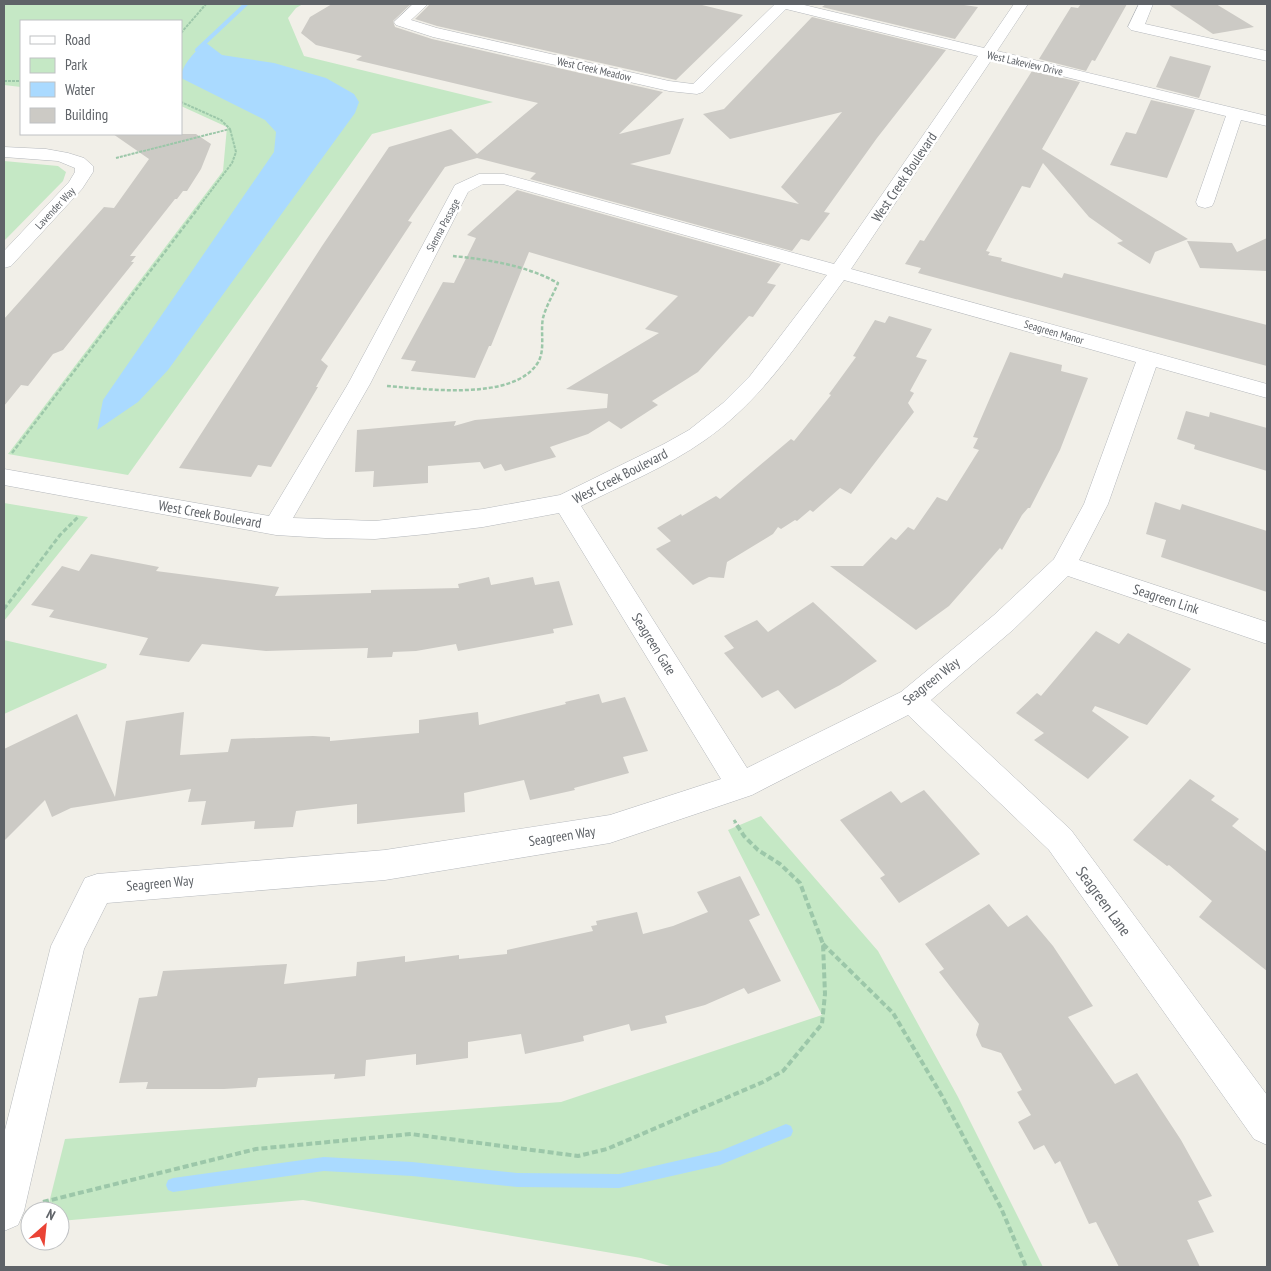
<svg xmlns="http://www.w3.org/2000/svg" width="1271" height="1271" font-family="'PT Sans Narrow',sans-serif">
<rect width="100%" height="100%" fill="#f1efe8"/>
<path fill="#c5e8c5" d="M4,4H303L296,8L288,18L304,56L493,102L372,134L128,475L8,454L223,171L227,127L181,106V21H21V87L4,85Z
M4,161L58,166L66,172L63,181L4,241Z
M4,503L88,517L4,621Z
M4,640L107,664L106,668L4,714Z
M761,816L878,951L958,1097L1043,1267H674L641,1258L303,1200L60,1221V1211H47L65,1139L561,1102L822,1015L728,830Z"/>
<path fill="#aadaff" d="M205,42L222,55L274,63L326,78L354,94L359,102L355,113L168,370L138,402L97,430L103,400L274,152L276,132L265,120L181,78C181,65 197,50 205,42Z"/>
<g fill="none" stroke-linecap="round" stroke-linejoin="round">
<path fill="#aadaff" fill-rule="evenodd" d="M243,4H249L199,51H195V49Z
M786,1124L791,1126L793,1131L791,1136L720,1165L619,1188L517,1187L412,1176L324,1171L173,1192L168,1190L166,1185L168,1180L173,1178L324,1157L412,1162L517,1173L619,1174L720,1151Z"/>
</g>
<path fill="#cccac5" d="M332,4H411L393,21L395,27L432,39L663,92L619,134L684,118L670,154L630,164L799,204L781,187L842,112L730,139L703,114L724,109L812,17L946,50L877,138L824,212L830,213L809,241L801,239L792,251L530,179L536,173L477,158L445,167L408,221L412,222L321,360L328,366L316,387H318L271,467L258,465L251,477L179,468L322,246L389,147L451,129L477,154L538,103L356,60L362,56L316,45L301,33L310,17Z
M430,4H698L743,15L676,80L437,26L415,19Z
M826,4H957L978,7L955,39L822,7Z
M1081,4H1127L1095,61L1092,60L1086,71L1039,59L1071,7L1078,8Z
M1168,4H1216L1254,27L1213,34Z
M1170,56L1211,66L1199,98L1156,87Z
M1032,71L1080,82L1042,149L1188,239L1155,252L1150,264L1117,243L1123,241L1089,217L1043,163L1030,188L1022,186L986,251L990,252L988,255L1002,258L1001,261L1062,278L1064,273L1267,325V366L918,273L921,268L905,264L920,240L924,241Z
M1151,100L1195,110L1167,178L1110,165L1126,132L1136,134Z
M113,134H196L211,144L201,169L187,191H183L177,199H175L130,256H136L131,262H134L63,350L53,354L28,386L21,385L4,406V319L104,207L114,208L149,159Z
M517,190L781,264L767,283L776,285L753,317L749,316L698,372L652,401L658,405L621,429L609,421L588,434L550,447L556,457L505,471L501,464L484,469L480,462L428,466V483L373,487L374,471L355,472L357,430L456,421L454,426L475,420L607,408L608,394L566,389L659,333L645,329L678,296L529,252L491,346H489L475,378L411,371L416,361L401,359L443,282L454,283L476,238L467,235Z
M1267,238V271L1200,268L1187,241L1232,243L1237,252Z
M889,316L932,329L916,357L927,360L910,391L914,393L908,403L914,412L851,494L840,488L813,512L810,510L797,521L795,520L781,529L778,527L773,534L727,562L724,578L709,577L693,585L656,549L671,541L657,528L681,514L682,516L716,496L720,499L791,439L794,441L831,395L829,394L856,357L853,356L875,320L885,323Z
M1010,352L1062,365L1061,371L1088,378L1060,450L1030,508H1028L1022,515L1002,550L1000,548L949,606L916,630L830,566H863L891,537L896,540L908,527L914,530L937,497L947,501L979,450L973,448L978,438L973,437Z
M1186,411L1209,417L1210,412L1267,428V471L1194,449L1195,445L1177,439Z
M1155,502L1180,510L1182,504L1267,531V592L1161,557L1166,540L1146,534Z
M91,554L159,567L156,571L279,587L275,596L371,593V590L459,588L458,584L489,577L491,585L533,577L535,585L559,581L573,625L553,629L554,633L458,651L456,644L416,651L393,652L392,657L367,658L368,648L266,651L202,644L189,662L139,655L148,638L49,617L54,610L31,605L62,566L79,571Z
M813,602L877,661L840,685L795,709L778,690L762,698L724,653L734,648L724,636L757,620L768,632Z
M1096,631L1119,644L1128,633L1191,669L1147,725L1095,706L1092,711L1129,737L1088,779L1034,740L1044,733L1016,713L1037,693L1041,696Z
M599,694L602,703L625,697L648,751L623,757L629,773L574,788L575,790L530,800L524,780L464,793L465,812L357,824V804L296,811L293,827L254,829L255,821L201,825L206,801L188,802L191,789L71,808L52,817L45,800L4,841V749L77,714L115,797L126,721L184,712L180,755L228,752L231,739L313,736L330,737V741L419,733V720L478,712L479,725L566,704L565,702Z
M1190,779L1215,796L1211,800L1239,819L1232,826L1267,852V971L1199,917L1212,901L1169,865L1167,866L1133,840Z
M924,790L980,854L899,903L880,878L885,875L840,820L891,791L901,803Z
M740,876L760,915L749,920L781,981L748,994L744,988L705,1005L665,1016L667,1023L631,1031L629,1024L583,1036L584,1041L525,1054L521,1034L468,1042V1058L416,1065V1054L366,1060L365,1076L334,1079L335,1074L258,1078L256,1087L224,1089H146L148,1082L119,1083L139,998L157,996L163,971L287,964L284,984L356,976L357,962L405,956V962L459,955V959L507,954V950L593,931L591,926L597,925L596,921L637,912L643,934L673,926L708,912L697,892Z
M989,904L1008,927L1027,915L1053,946L1093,1006L1068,1017L1115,1084L1137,1073L1181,1140L1212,1196L1198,1201L1214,1232L1187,1240L1200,1267H1119L1096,1222L1089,1224L1060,1161L1055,1164L1044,1145L1034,1150L1018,1122L1031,1115L1017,1092L1022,1090L1001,1053L982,1047L976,1035L979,1024L939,972L944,969L925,944Z"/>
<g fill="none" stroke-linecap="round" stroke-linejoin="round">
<g stroke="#b5b8bc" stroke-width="1">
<path id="minor" d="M413,4H428L411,20L437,28L669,81L693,84L775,4H800L984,48L1014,4H1028L997,51L1267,116V126L1241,120L1214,202L1212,206L1205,208L1198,206L1196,202L1226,116L992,59L851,269L1267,384V398L1156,367L1108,504L1079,560L1267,622V644L1068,576L1014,629L931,700L1071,830L1267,1095V1145L1254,1139L1049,850L908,715L752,795L610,843L385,880L107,903L84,949L24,1211L18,1225L4,1231V1134L51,946L85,878L97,874L385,850L610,815L721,779L559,513L483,527L427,534L375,539L325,538L276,535L4,485V469L269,516L348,384L455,185L479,174H504L834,264L978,56L786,9L703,92L697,94L669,91L433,37L396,25L394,22ZM483,184H503L827,275L750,376L723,403L689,430L664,444L560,495L483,509L375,521L293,518L370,384L468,192ZM844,280L1136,362L1084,504L1054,559L994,615L901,692L747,768L581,506C622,485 667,467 705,440C764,399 802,337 844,280Z
M1139,4H1153L1145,24L1267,51V61L1131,30L1128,27Z
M4,147L46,149L68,153L84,158L93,166V172L82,189L11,266L4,268V251L69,182L75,172V168L58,161L4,157Z"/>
</g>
<path stroke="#9cc7a9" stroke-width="2" stroke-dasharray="3 1" stroke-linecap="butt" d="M181,33L206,4
M4,81H21
M116,158L230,129L221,120L181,102
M198,208L232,163L236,152L230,129"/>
<path stroke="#9cc7a9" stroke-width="2.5" stroke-dasharray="4 2" stroke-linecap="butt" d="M387,386C426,389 512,401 537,364C546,351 540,333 543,318C546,306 553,295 558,283C525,265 490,260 453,256
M12,453L199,207"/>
<path stroke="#9cc7a9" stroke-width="3" stroke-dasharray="5 2.5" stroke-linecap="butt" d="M4,609L60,535L79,516
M734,820L736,823"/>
<path stroke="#9cc7a9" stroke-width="4" stroke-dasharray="6 3" stroke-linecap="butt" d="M823,944L893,1013L942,1096L1001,1208L1026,1267
M43,1202L256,1149L411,1134L578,1156L607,1149L763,1082L783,1071L822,1024L825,994L823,944L800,883L780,864L758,850L744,836L735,822"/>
<use href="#minor" fill="#fff" fill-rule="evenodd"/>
</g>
<g text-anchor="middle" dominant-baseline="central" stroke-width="5" stroke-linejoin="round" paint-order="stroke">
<g font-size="11" fill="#5f6368" stroke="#fff">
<text transform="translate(1025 63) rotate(13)">West Lakeview Drive</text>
<text transform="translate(594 69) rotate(13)">West Creek Meadow</text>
<text transform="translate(55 208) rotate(-47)">Lavender Way</text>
<text transform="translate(443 225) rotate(-62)">Sienna Passage</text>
<text transform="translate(1054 332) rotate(16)">Seagreen Manor</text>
</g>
<g font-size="14" fill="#5f6368" stroke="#fff">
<text transform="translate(904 177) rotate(-56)">West Creek Boulevard</text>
<text transform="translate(620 476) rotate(-27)">West Creek Boulevard</text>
<text transform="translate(210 514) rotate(10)">West Creek Boulevard</text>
<text transform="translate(1166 599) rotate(18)">Seagreen Link</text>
<text transform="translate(654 644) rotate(58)">Seagreen Gate</text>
<text transform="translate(931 681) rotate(-38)">Seagreen Way</text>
<text transform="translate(562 836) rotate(-9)">Seagreen Way</text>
<text transform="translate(160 883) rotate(-5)">Seagreen Way</text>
</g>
<g font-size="16" fill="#5f6368" stroke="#fff">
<text transform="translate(1104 901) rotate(54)">Seagreen Lane</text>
</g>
</g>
<rect width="1271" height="1271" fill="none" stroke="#5f6368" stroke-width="10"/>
<rect x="20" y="20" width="162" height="115" fill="#ffffff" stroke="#bfc1c3"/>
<rect x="30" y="36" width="25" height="8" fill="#ffffff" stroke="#bfc1c3"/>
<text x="65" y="45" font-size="15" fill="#5f6368">Road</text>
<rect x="30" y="58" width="25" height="15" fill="#c5e8c5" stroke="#bfc1c3"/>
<text x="65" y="70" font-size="15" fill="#5f6368">Park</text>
<rect x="30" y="82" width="25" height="15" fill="#aadaff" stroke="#bfc1c3"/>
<text x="65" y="95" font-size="15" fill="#5f6368">Water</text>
<rect x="30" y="108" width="25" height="15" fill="#cccac5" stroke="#bfc1c3"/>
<text x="65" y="120" font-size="15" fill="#5f6368">Building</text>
<g transform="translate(45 1226) rotate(27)"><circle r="24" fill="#ffffff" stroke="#bfc1c3"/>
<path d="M0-4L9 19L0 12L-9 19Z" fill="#ea4335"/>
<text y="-8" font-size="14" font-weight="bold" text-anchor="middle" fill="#5f6368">N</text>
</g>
</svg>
